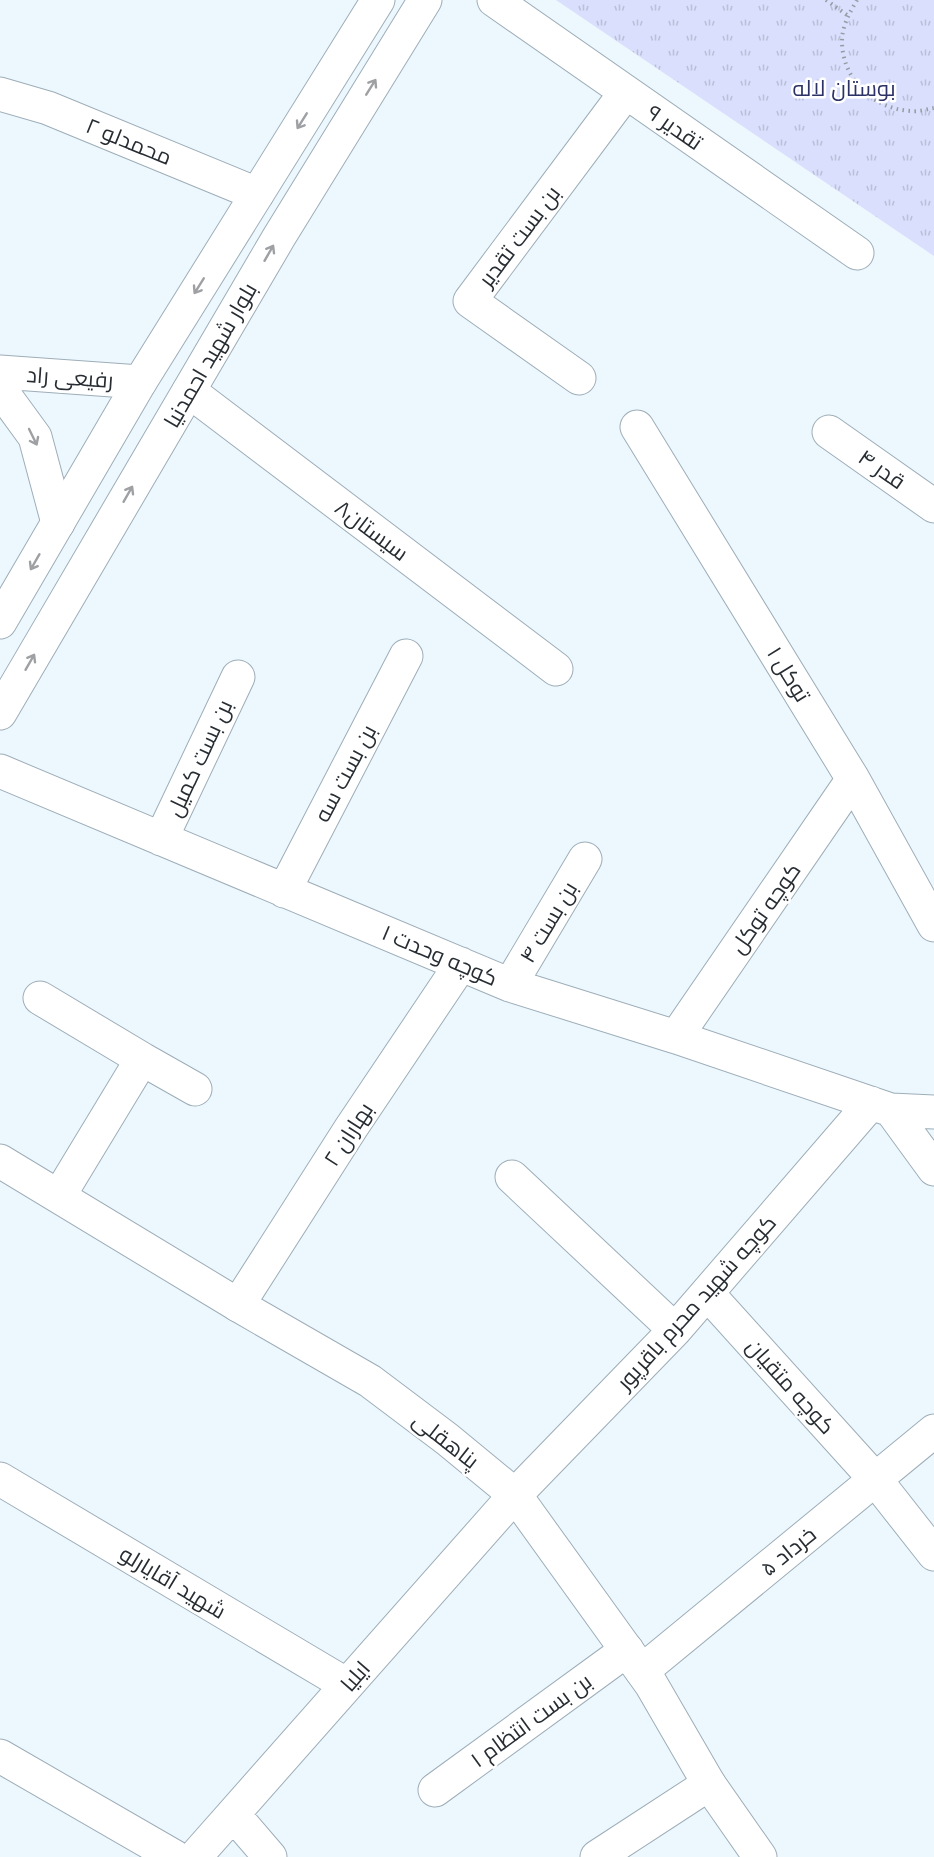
<svg xmlns="http://www.w3.org/2000/svg" width="934" height="1857" font-family="Mulish,Cairo,sans-serif">
<defs>
<pattern id="park-tufts" width="24" height="20" patternUnits="userSpaceOnUse" patternTransform="scale(1.5)"><rect width="24" height="20" fill="#d9dffc"/><path d="M3 7l-1-3M5 7V3M7 7l1-3M15 17l-1-3M17 17v-4M19 17l1-3" fill="none" stroke="#bac0d8"/></pattern>
</defs>
<rect width="100%" height="100%" fill="#edf7fe"/>
<path fill="url(#park-tufts)" d="M556,0H934V256Z"/>
<g fill="none" stroke-linecap="round" stroke-linejoin="round">
<g stroke="#9daeb8" stroke-width="35">
<path id="minor" d="M494,0L857,253
M0,94L48,108L257,194
M0,372L140,382
M579,378L470,301L626,92
M0,389L35,437L58,523
M189,391L556,669
M637,427L853,779L934,925
M829,432L934,506
M0,771L510,985L676,1037L891,1110L934,1112
M161,839L238,677
M284,891L406,656
M510,985L585,859
M40,998L142,1059L59,1196
M676,1037L853,779
M142,1059L195,1089
M891,1110L934,1169
M512,1177L675,1330
M707,1293L875,1479L934,1554
M238,1305L351,1128L461,964
M0,1479L347,1685
M642,1671L934,1431
M0,1756L175,1857
M435,1790L627,1650
M233,1814L270,1857
M195,1857L515,1495L675,1330L871,1103
M597,1857L709,1784"/>
</g>
<g stroke="#9daeb8" stroke-width="35">
<path id="tertiary" d="M0,1161L238,1305L370,1381L447,1439L515,1495L651,1684L709,1784L760,1857"/>
</g>
<g stroke="#9daeb8" stroke-width="35">
<path id="secondary" d="M0,622L140,382L378,0
M0,713L279,237L425,0"/>
</g>
<path stroke="#949da3" stroke-width="4" stroke-dasharray="1.5 4.5" stroke-linecap="butt" d="M826,0L847,15
M857,0C850,12 843,24 842,39C841,78 872,109 911,111C918,112 927,109 934,108"/>
<use href="#minor" stroke="#fff" stroke-width="33"/>
<use href="#tertiary" stroke="#fff" stroke-width="33"/>
<use href="#secondary" stroke="#fff" stroke-width="33"/>
</g>
<defs><path id="oneway-shaft" d="M-6 0H5M1.5-3L5.5 0L1.5 3" fill="none" stroke-width="1.6" stroke-linecap="round" stroke-linejoin="round" transform="scale(1.5)"/></defs>
<g stroke="#9ea0a3">
<use href="#oneway-shaft" transform="translate(371 87) rotate(-58)"/>
<use href="#oneway-shaft" transform="translate(302 121) rotate(122)"/>
<use href="#oneway-shaft" transform="translate(269 253) rotate(-60)"/>
<use href="#oneway-shaft" transform="translate(199 286) rotate(122)"/>
<use href="#oneway-shaft" transform="translate(33 437) rotate(64)"/>
<use href="#oneway-shaft" transform="translate(128 494) rotate(-60)"/>
<use href="#oneway-shaft" transform="translate(35 562) rotate(120)"/>
<use href="#oneway-shaft" transform="translate(30 662) rotate(-60)"/>
</g>
<g text-anchor="middle" dominant-baseline="central" stroke-width="5" stroke-linejoin="round" paint-order="stroke">
<g font-size="22" fill="#2c3265" stroke="#fff">
<text x="844" y="88">بوستان لاله</text>
</g>
<g font-size="22" fill="#272d32" stroke="#fff">
<text transform="translate(675 127) rotate(35)">۹ تقدیر</text>
<text transform="translate(129 141) rotate(22)">محمدلو ۲</text>
<text transform="translate(519 236) rotate(-53)">بن بست تقدیر</text>
<text transform="translate(210 355) rotate(-60)">بلوار شهید احمدنیا</text>
<text transform="translate(70 377) rotate(4)">رفیعی راد</text>
<text transform="translate(882 469) rotate(35)">قدر ۴</text>
<text transform="translate(372 530) rotate(37)">سیستان۸</text>
<text transform="translate(789 674) rotate(58)">توکل ۱</text>
<text transform="translate(199 758) rotate(-65)">بن بست کمیل</text>
<text transform="translate(345 773) rotate(-62)">بن بست سه</text>
<text transform="translate(765 908) rotate(-55)">کوچه توکل</text>
<text transform="translate(548 922) rotate(-59)">بن بست ۴</text>
<text transform="translate(440 955) rotate(23)">کوچه وحدت ۱</text>
<text transform="translate(348 1134) rotate(-57)">بهاران ۲</text>
<text transform="translate(696 1302) rotate(-48)">کوچه شهید محرم باقرپور</text>
<text transform="translate(791 1386) rotate(48)">کوچه متقیان</text>
<text transform="translate(446 1440) rotate(38)">پناهقلی</text>
<text transform="translate(788 1551) rotate(-39)">خرداد ۵</text>
<text transform="translate(173 1582) rotate(31)">شهید آقایارلو</text>
<text transform="translate(355 1676) rotate(-49)">ایلیا</text>
<text transform="translate(531 1720) rotate(-36)">بن بست انتظام ۱</text>
</g>
</g>
</svg>
